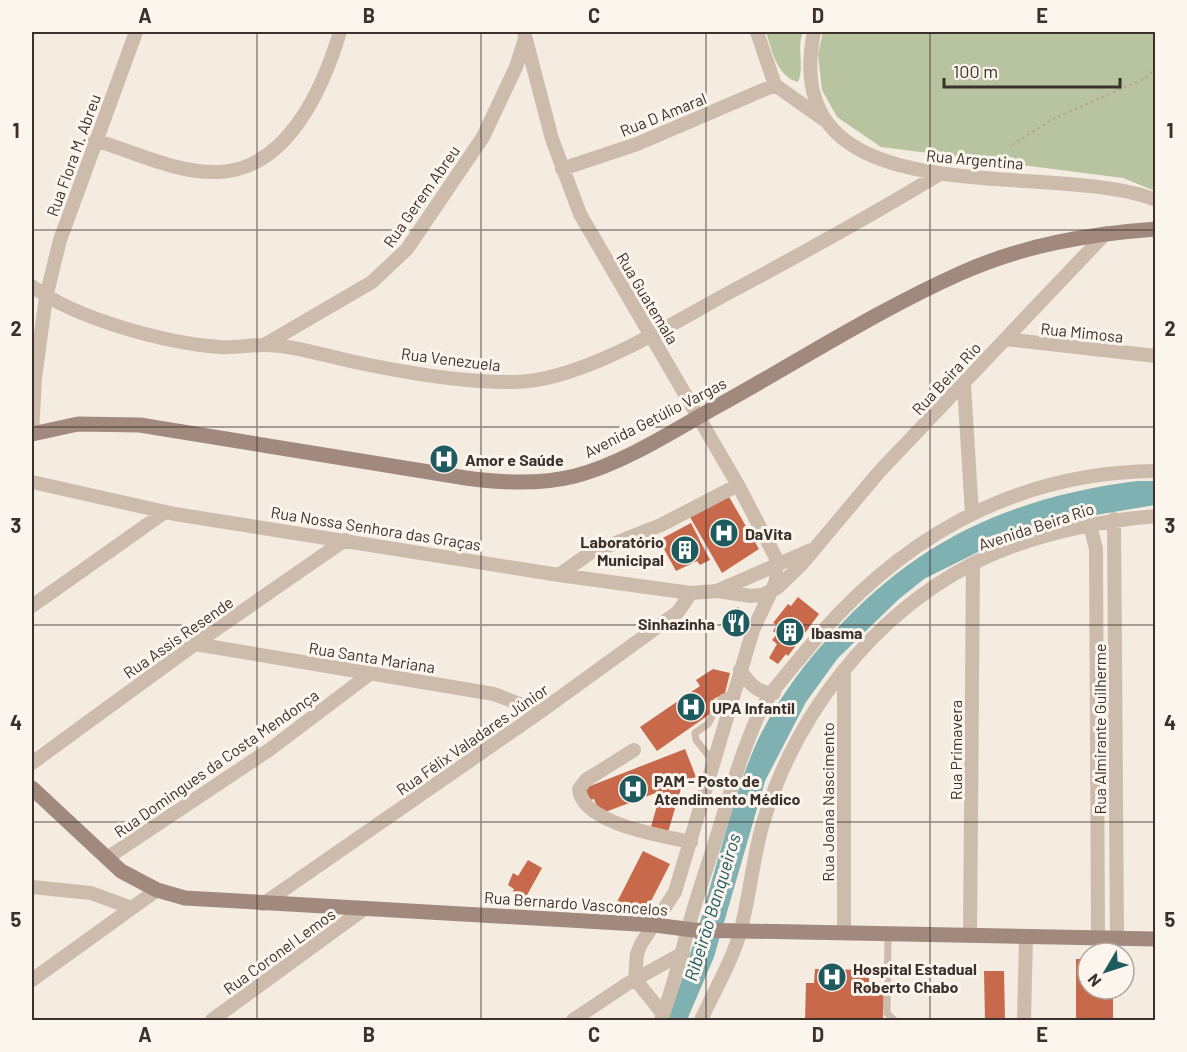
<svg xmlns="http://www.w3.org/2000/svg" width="1187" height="1052" font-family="Barlow,sans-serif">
<rect width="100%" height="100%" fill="#f4ebe1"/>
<path fill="#b8c4a0" d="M766,32H803C796,48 805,66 798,82C777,77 772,50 766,32Z
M823,32H1155V191L1123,178L881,147L837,117L822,90L818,54Z"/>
<path fill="#7fb0b2" d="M1137,481H1155V505L1066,520L1018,532L924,579L899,599L838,658L806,702L765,781L714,957L687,1020H668C683,976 698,932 710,887C724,839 736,790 756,744C775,703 802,666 833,633C918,539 1013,497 1137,481Z"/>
<path fill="#c8694b" d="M728,495L759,549L722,573L690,517Z
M691,523L710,560L700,565L697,561L676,571L659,540Z
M798,597L819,614L788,656L786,654L778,664L769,658L777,644L772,640L777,634L773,631L777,625L773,623L788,604L791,606Z
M738,607L746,617L743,635L737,628L733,631L723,620Z
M713,669L730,673L725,693L714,699L710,714L657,751L640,727L700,686L696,680Z
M685,749L696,777L683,782L668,832L651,827L661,791L600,814L594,799L590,800L585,788Z
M643,851L670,864L647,909L613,910Z
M528,860L542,868L526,897L513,892L514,889L508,885L513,873L518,876Z
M1076,959H1088V989H1113V1020H1076Z
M815,969L869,970V983L884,984L883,1020H805L806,983H814Z
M984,971H1004L1005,1020H985Z"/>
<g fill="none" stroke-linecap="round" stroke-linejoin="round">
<path stroke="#b9a596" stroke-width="2" stroke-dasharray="3 3" stroke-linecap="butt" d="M1012,145L1053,119L1146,78L1156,67"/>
<path stroke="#cdbbac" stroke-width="7" d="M713,761L696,740L695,733L708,724L722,698L733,693
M888,934L887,1013L894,1020"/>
<path stroke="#cdbbac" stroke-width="14" d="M524,32L552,139L580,214L738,485L776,558V581L753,630L675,892L641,944L637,954L635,979L663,1014
M757,32L775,85L823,119
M814,32C775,223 1052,158 1156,200
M95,140C134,152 178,174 219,172C288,169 323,88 340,32
M562,169L637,144L775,85
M32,286C76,319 165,343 220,347C235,348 249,345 264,345C292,345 323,355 350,361C401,372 463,383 515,382C579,381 665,328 721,297C794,258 867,218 938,175
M1005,339L1156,356
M264,345L372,282L407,249L483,137L516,67L524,42
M964,385L972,514
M32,434L35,378L46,297L60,240L136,32
M32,482L175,514L559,575L691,593L717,591L751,596L762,595L777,588L801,565L879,472L1106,233
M1114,519L1117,938
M1090,525L1096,549L1098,937
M559,575L590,553L661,525L738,485
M717,591L811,550
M32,606L165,512
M195,644L494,694L540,712
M740,670C749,683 758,694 774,693
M634,750L586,780L579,789C582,824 663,836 691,842
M32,763L195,644L345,540
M107,858L269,750L371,673
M32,887L91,893L132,908
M263,904L540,712L678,612L691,593
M844,933V671
M970,936L973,564
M32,980L157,890
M212,1020L364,909
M573,1020L627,984L683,953
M661,1020C672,991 680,960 688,929C697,895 709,862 719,829C731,790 742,751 759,714C767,695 792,668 805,652C894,542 1011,472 1156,471
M701,1020C714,991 733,960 741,929C750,894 753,857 763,823C795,715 872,616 972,564C1026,536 1096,521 1156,516
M1024,1020L1026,937"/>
<path stroke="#a18a7d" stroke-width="15" d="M32,434L78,424L140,425L466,478C502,483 539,485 575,476C622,464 672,432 714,408C796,363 876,311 961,273C1024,245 1088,234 1156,229
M32,788L121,871L157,890L185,898L655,925L693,930L1156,939"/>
</g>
<path fill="none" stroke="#3b302b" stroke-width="1.5" stroke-opacity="0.55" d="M257,32V1020M481,32V1020M706,32V1020M930,32V1020M32,230H1156M32,427H1156M32,625H1156M32,822H1156"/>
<defs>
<g id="hospital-disc" transform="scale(1.5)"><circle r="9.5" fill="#1f5a5e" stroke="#fbf5ee"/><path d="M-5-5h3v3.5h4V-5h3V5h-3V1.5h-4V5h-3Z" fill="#fff"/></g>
<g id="building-disc" transform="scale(1.5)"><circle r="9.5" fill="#1f5a5e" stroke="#fbf5ee"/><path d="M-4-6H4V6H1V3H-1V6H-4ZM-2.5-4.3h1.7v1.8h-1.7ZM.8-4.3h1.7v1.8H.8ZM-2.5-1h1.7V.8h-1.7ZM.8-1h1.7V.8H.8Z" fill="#fff"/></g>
<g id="restaurant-disc" transform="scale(1.5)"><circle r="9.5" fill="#1f5a5e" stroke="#fbf5ee"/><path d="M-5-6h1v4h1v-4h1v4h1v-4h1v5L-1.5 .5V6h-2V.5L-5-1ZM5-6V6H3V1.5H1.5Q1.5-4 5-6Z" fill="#fff"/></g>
</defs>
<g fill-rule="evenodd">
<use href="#hospital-disc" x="444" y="459"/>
<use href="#hospital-disc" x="724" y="533"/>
<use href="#building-disc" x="685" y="550"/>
<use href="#restaurant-disc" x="736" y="623"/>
<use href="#building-disc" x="790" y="632"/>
<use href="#hospital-disc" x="691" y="707"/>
<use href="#hospital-disc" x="633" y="789"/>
<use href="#hospital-disc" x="832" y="977"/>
</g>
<g text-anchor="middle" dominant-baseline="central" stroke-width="6" stroke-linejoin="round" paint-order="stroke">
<g font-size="16" fill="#3b302b" stroke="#fbf5ee">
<text transform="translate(663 114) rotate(-22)">Rua D Amaral</text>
<text transform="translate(73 155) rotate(-70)">Rua Flora M. Abreu</text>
<text transform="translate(975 159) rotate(5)">Rua Argentina</text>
<text transform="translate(421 196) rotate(-55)">Rua Gerem Abreu</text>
<text transform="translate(648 298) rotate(59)">Rua Guatemala</text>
<text transform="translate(1082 332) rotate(6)">Rua Mimosa</text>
<text transform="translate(451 359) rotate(7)">Rua Venezuela</text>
<text transform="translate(946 378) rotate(-47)">Rua Beira Rio</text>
<text transform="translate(655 417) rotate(-27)">Avenida Getúlio Vargas</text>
<text transform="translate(1036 526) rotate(-18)">Avenida Beira Rio</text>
<text transform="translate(376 528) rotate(9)">Rua Nossa Senhora das Graças</text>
<text transform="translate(178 637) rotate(-35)">Rua Assis Resende</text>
<text transform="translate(372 657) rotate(9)">Rua Santa Mariana</text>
<text transform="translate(1099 729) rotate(-90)">Rua Almirante Guilherme</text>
<text transform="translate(472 739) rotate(-35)">Rua Félix Valadares Júnior</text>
<text transform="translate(955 750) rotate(-90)">Rua Primavera</text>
<text transform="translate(216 763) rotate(-35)">Rua Domingues da Costa Mendonça</text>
<text transform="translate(827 802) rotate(-90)">Rua Joana Nascimento</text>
<text transform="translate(576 903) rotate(4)">Rua Bernardo Vasconcelos</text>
<text transform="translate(279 951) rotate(-36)">Rua Coronel Lemos</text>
</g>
<g font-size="16" font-weight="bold" fill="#3b302b" stroke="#fbf5ee" text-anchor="start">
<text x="465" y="459">Amor e Saúde</text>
<text x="745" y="533">DaVita</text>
<text x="664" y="541" text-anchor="end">Laboratório<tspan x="664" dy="18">Municipal</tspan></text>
<text x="715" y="623" text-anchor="end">Sinhazinha</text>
<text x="811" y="632">Ibasma</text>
<text x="712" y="707">UPA Infantil</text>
<text x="654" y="780">PAM - Posto de<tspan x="654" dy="18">Atendimento Médico</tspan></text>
<text x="853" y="968">Hospital Estadual<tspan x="853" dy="18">Roberto Chabo</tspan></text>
</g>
<g font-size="18" font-style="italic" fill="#1f5a5e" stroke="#fbf5ee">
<text transform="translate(712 907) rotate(-73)">Ribeirão Banqueiros</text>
</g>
</g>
<rect width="1187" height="1052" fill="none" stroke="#fbf5ee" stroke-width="66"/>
<g transform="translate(1106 971) rotate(231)"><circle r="28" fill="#fbf5ee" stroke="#aea6a0" stroke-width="1.5"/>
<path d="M0-4.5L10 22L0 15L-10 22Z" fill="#1f5a5e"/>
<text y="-9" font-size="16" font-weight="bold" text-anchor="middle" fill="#3b302b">N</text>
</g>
<path d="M944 78v9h176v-9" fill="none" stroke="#3b302b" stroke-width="3"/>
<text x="953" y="78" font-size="18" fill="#3b302b" stroke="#fbf5ee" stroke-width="4.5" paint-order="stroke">100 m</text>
<rect x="33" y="33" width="1121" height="986" fill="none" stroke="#3b302b" stroke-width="2"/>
<g font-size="20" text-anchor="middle" font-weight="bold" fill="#3b302b">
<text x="145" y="23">A</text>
<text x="369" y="23">B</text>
<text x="594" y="23">C</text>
<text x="818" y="23">D</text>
<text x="1042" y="23">E</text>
<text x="16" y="138">1</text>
<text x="1170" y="138">1</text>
<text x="16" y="336">2</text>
<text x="1170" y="336">2</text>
<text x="16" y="533">3</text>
<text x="1170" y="533">3</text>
<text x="16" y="730">4</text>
<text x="1170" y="730">4</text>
<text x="16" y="927">5</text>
<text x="1170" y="927">5</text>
<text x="145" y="1042">A</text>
<text x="369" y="1042">B</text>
<text x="594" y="1042">C</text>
<text x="818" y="1042">D</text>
<text x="1042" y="1042">E</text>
</g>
</svg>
